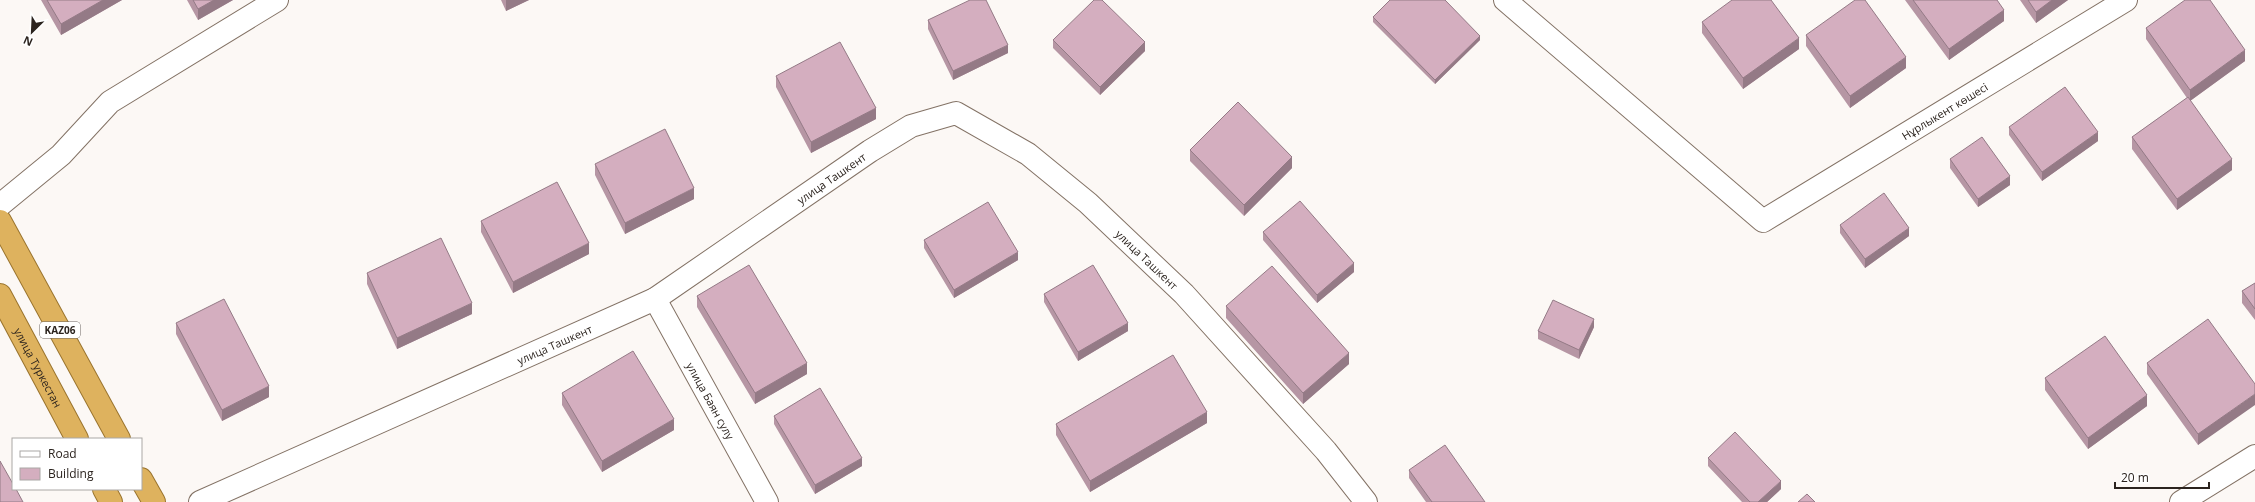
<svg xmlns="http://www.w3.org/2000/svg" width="2255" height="502" font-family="'Open Sans',sans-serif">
<rect width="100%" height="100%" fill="#fcf8f5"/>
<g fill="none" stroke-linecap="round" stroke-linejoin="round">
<g stroke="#837265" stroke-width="24">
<g id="minor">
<path id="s1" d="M1505,0L1763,221L2126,0"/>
<path d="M0,205L61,155L110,102L277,0"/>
<path id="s2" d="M655,299L767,502"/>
<path id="s3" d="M200,502L655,299L870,151L911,126L956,113L1028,154L1088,203L1184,294L1326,451L1366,502"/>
<path d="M2181,502L2255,456"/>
</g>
</g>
<g stroke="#9a742e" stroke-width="24">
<g id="trunk">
<path d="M0,221L119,439"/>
<path id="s4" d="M0,295L77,439"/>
<path d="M141,479L154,502"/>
<path d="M104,489L111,502"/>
</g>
</g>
<use href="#minor" stroke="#fff" stroke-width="22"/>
<use href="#trunk" stroke="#deb25e" stroke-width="22"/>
</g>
<path fill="#b696a4" d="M41,0H122L61,35Z
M187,0H233L198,20Z
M501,0H529L506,11Z
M1905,0H1997L2004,21L1949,60Z
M2020,0H2068L2036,23Z
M1373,17L1480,40L1435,84L1373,22Z
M928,20L1008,53L953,80L928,29Z
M1702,22L1799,49L1743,89L1702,33Z
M2146,28L2245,61L2190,101L2232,170L2177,210L2132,149V137L2187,98L2146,39Z
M1806,35L1906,68L1850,108L1806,46Z
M1053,40L1145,51L1100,95L1053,48Z
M776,76L876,119L811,153L776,87Z
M2009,127L2098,141L2042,181L2009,135Z
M1190,150L1292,168L1244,216L1190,161Z
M1950,159L2010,185L1978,207L1950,168Z
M595,164L694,199L625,234L595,175Z
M481,221L589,254L513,293L481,232Z
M1840,225L1909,236L1865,268L1840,233Z
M1263,232L1354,272L1317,303L1263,240Z
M924,240L1018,260L954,298L924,248Z
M367,273L472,314L397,349L367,284Z
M2255,283V320L2242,303V291Z
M1044,294L1128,331L1078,361L1044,302Z
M697,296L807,374L755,404L697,307Z
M1226,306L1349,364L1303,404L1226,318Z
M176,323L269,397L222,421L176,334Z
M1594,327L1579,359L1538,339V331Z
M2147,363L2255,384L2198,445L2147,374Z
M2045,378L2147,406L2088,449L2045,390Z
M562,393L674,430L602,472L562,405Z
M774,416L862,466L815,494L774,424Z
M1207,423L1090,492L1056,435V424Z
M1708,458L1781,489L1767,502H1742L1708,466Z
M1409,470L1485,502H1426L1409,478Z"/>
<path fill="#947a86" d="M103,0H122L61,35V24Z
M214,0H233L198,20V9Z
M506,0H529L506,11Z
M2052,0H2068L2036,23V12Z
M2004,10V21L1949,60V49Z
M1480,36V40L1435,84V80Z
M1799,38V49L1743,89V78Z
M1145,42V51L1100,95V87Z
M1008,45V53L953,80V71Z
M2245,50V61L2190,101V90Z
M1906,57V68L1850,108V96Z
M876,108V119L811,153V142Z
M2098,132V141L2042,181V172Z
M1292,157V168L1244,216V205Z
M2232,159V170L2177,210V199Z
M2010,176V185L1978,207V199Z
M694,188V199L625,234V223Z
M1909,228V236L1865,268V259Z
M589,243V254L513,293V282Z
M1018,252V260L954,298V290Z
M1354,263V272L1317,303V295Z
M472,303V314L397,349V338Z
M1594,319V327L1579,359V350Z
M1128,323V331L1078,361V352Z
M1349,353V364L1303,404V393Z
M807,363V374L755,404V393Z
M269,386V397L222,421V410Z
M2255,394V405L2198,445V434Z
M2147,395V406L2088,449V438Z
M1207,412V423L1090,492V481Z
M674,419V430L602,472V461Z
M862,458V466L815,494V485Z
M1781,481V489L1767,502H1758Z"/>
<path fill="#d4aebf" stroke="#947a86" d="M47,0H103L61,24Z
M193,0H214L198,9Z
M970,0H986L1008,45L953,71L928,20Z
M1094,0H1102L1145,42L1100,87L1053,40Z
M1390,0H1445L1480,36L1435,80L1373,17Z
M1732,0H1771L1799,38L1743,78L1702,22Z
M1855,0H1865L1906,57L1850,96L1806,35Z
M1913,0H1997L2004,10L1949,49Z
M2028,0H2052L2036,12Z
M2185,0H2210L2245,50L2190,90L2146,28Z
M840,42L876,108L811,142L776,76Z
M2065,87L2098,132L2042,172L2009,127Z
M2188,97L2232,159L2177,199L2132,137Z
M1238,102L1292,157L1244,205L1190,150Z
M665,129L694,188L625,223L595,164Z
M1982,137L2010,176L1978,199L1950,159Z
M557,182L589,243L513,282L481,221Z
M1884,193L1909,228L1865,259L1840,225Z
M1300,201L1354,263L1317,295L1263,232Z
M988,202L1018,252L954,290L924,240Z
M441,238L472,303L397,338L367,273Z
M749,265L807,363L755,393L697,296Z
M1093,265L1128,323L1078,352L1044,294Z
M1272,266L1349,353L1303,393L1226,306Z
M2255,283V309L2242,291Z
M224,299L269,386L222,410L176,323Z
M1553,300L1594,319L1579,350L1538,331Z
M2208,319L2255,384V394L2198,434L2147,363Z
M2105,336L2147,395L2088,438L2045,378Z
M633,351L674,419L602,461L562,393Z
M1173,355L1207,412L1090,481L1056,424Z
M820,388L862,458L815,485L774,416Z
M1735,432L1781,481L1758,502H1750L1708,458Z
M1445,445L1485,502H1432L1409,470Z
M0,461L13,484V489H16L23,502H0Z
M1807,494L1815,502H1798Z"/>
<g text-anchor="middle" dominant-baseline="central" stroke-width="4" stroke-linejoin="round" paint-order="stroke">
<rect fill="#fff" stroke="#6b6562" stroke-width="1" x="40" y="322" width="40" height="16" rx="3"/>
<g font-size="10" font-weight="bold" fill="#2b231e">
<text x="60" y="330">KАZ06</text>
</g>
<g font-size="11" fill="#2b231e" stroke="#fff">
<text stroke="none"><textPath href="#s1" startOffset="552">Нұрлыкент көшесі</textPath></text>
<text stroke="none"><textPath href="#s3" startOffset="712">улица Ташкент</textPath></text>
<text stroke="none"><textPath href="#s3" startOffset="1096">улица Ташкент</textPath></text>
<text stroke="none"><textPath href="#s3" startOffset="388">улица Ташкент</textPath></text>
<text stroke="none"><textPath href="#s4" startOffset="82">улица Туркестан</textPath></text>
<text stroke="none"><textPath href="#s2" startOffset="116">улица Баян сулу</textPath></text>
</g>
</g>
<rect x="12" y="438" width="130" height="52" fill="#ffffff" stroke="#aaa7a5"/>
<rect x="20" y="451" width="20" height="6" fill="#ffffff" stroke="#aaa7a5"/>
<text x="48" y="458" font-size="12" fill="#2b231e">Road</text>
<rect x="20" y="468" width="20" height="12" fill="#d4aebf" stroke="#aaa7a5"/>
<text x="48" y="478" font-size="12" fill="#2b231e">Building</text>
<g transform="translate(32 32) rotate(204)" stroke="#ffffff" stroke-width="3" paint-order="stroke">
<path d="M0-3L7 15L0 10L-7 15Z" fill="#2b231e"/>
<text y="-6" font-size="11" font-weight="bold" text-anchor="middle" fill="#2b231e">N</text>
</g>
<path d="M2115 482v6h94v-6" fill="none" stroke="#2b231e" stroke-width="2"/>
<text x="2121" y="482" font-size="12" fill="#2b231e" stroke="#ffffff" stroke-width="3" paint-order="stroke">20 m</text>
</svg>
